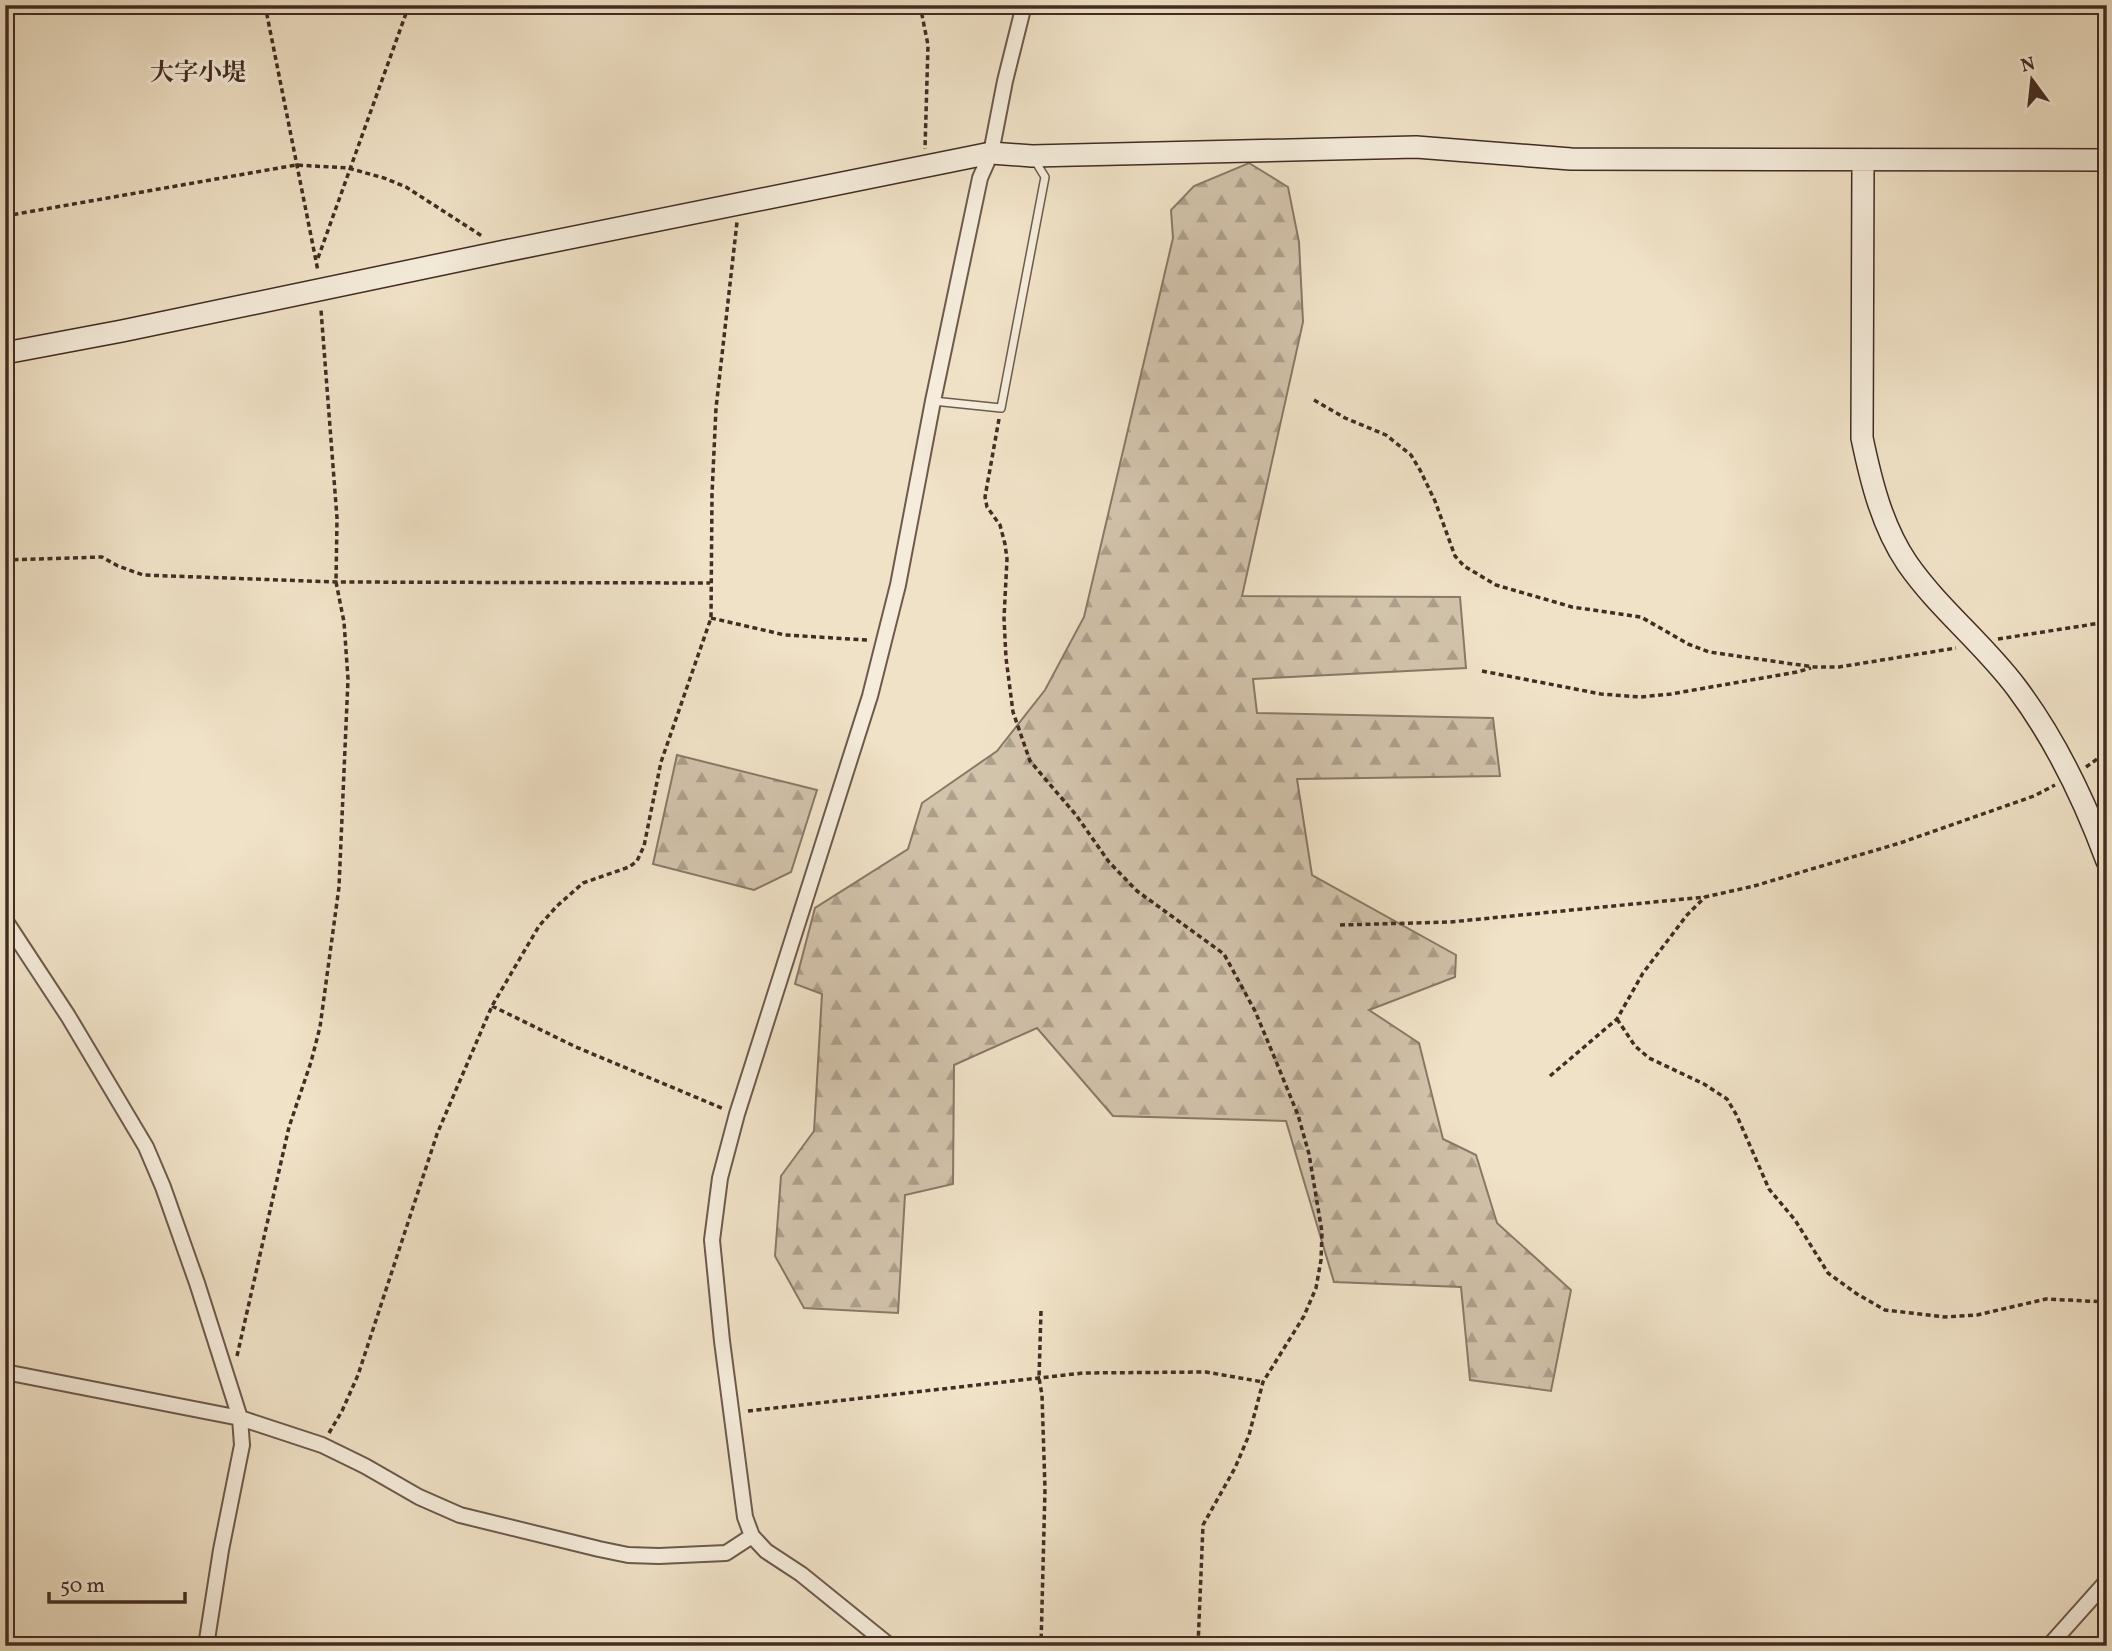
<svg xmlns="http://www.w3.org/2000/svg" width="2112" height="1651" font-family="Vollkorn,'Noto Serif JP',serif">
<defs>
<pattern id="forest-firs" width="22" height="20" patternUnits="userSpaceOnUse" patternTransform="scale(1.75)"><rect width="22" height="20" fill="#d2c3ab"/><path d="M5 1l3.5 6h-7zM16 11l3.5 6h-7z" fill="#ac9f8b"/></pattern>
</defs>
<rect width="100%" height="100%" fill="#f0e2c7"/>
<filter id="stains"><feTurbulence type="fractalNoise" baseFrequency=".00286" numOctaves="4"/><feColorMatrix values="0 0 0 0 .2 0 0 0 0 .09 0 0 0 0 .02 0 0 0 .5 -.17"/></filter>
<radialGradient id="worn" r=".72"><stop offset=".6" stop-color="#630" stop-opacity="0"/><stop offset="1" stop-color="#630" stop-opacity=".3"/></radialGradient>
<path fill="url(#forest-firs)" stroke="#8a7867" stroke-width="2" d="M1249,163L1288,187L1299,242L1303,322L1242,596L1460,597L1466,668L1253,679L1257,713L1493,718L1500,776L1297,779L1312,875L1456,955L1455,977L1369,1010L1419,1043L1443,1139L1476,1155L1497,1223L1571,1290L1551,1391L1470,1380L1461,1287L1334,1282L1286,1121L1113,1116L1037,1028L954,1065L953,1184L905,1195L898,1313L804,1308L775,1256L781,1176L814,1131L822,994L795,984L815,908L908,849L922,803L997,751L1045,690L1084,617L1173,238L1171,210L1194,186Z
M677,755L817,790L791,872L754,890L653,864Z"/>
<g fill="none" stroke-linecap="round" stroke-linejoin="round">
<g stroke="#6e5a4c" stroke-width="10">
<path id="lane" d="M933,401L1001,408L1045,177L1034,159"/>
</g>
<g stroke="#6e5a4c" stroke-width="18">
<path id="street" d="M5,920L68,1016L146,1147L163,1187L197,1283L240,1418L242,1445L221,1550L206,1646
M5,1372L240,1418L322,1445L365,1466L419,1497L460,1515L599,1549L628,1555L659,1556L726,1553L752,1536
M890,1646L801,1574L766,1551L752,1536L745,1517L722,1341L712,1240L720,1178L737,1114L870,696L898,585L933,401L980,178L991,153L1005,81L1024,5
M2049,1646L2107,1581"/>
</g>
<g stroke="#422c23" stroke-width="24">
<path id="secondary" d="M1863,161L1862,438C1871,481 1882,526 1907,563C1938,608 1983,643 2016,687C2056,740 2084,799 2107,861
M5,353L122,331L505,251L991,153L1032,156L1416,147L1571,159L2107,160"/>
</g>
<path stroke="#422c23" stroke-width="3.5" stroke-dasharray="5 3.5" stroke-linecap="butt" d="M265,5L318,271
M920,5L928,45L925,149
M5,216L296,165L348,168L384,178L406,187L482,236
M318,258L409,5
M1314,400L1345,418L1386,435L1411,455L1420,470L1435,501L1455,556L1464,566L1496,585L1572,607L1641,617L1688,644L1709,652L1814,667H1839L1956,648
M999,419L985,497L987,507L1000,525L1005,544L1007,559L1004,618L1006,658L1013,712L1030,761L1076,815L1109,862L1137,891L1224,954L1255,1011L1273,1054L1298,1115L1309,1154L1322,1232L1321,1260L1316,1288L1304,1316L1263,1382L1249,1435L1235,1468L1203,1525L1198,1646
M5,560L102,557L118,566L143,575L336,582L710,583
M711,618L785,635L867,640
M1998,639L2107,622
M1482,671L1601,694L1640,697L1671,694L1797,672L1811,668
M2086,767L2107,752
M1340,925L1450,922L1705,897L1754,886L1900,843L2034,796L2055,785
M492,1006L576,1047L724,1109
M1617,1019L1635,1046L1649,1058L1704,1084L1727,1099L1737,1116L1769,1189L1795,1220L1828,1273L1857,1294L1885,1310L1945,1317L1977,1315L2046,1299L2107,1302
M1550,1076L1617,1019L1643,973L1687,915L1705,897
M1041,1311L1039,1378L1042,1395L1045,1489L1041,1646
M237,1356L289,1127L311,1062L320,1027L339,887L348,679L344,622L336,582L337,518L321,310
M748,1411L1083,1373L1206,1372L1263,1382
M329,1433L342,1411L358,1375L437,1134L492,1006L539,926L557,906L583,883L629,867L637,861L644,846L661,762L711,618L712,494L716,408L737,222"/>
<use href="#lane" stroke="#f5ecdb" stroke-width="7"/>
<use href="#street" stroke="#f5ecdb" stroke-width="14"/>
<use href="#secondary" stroke="#f5ecdb" stroke-width="21"/>
</g>
<g text-anchor="middle" dominant-baseline="central" stroke-width="6" stroke-linejoin="round" paint-order="stroke">
<g font-size="24" font-weight="bold" fill="#422c23" stroke="#f5ecdb">
<text x="198" y="74">大字小堤</text>
</g>
</g>
<rect width="2112" height="1651" fill="none" stroke="#f0e2c7" stroke-width="28"/>
<rect x="7" y="7" width="2098" height="1637" fill="none" stroke="#422c23" stroke-width="3.5"/>
<rect x="14" y="14" width="2084" height="1623" fill="none" stroke="#422c23" stroke-width="2"/>
<g transform="translate(2032 80) rotate(345)" stroke="#f5ecdb" stroke-width="5" paint-order="stroke">
<path d="M0-5L12 26L0 18L-12 26Z" fill="#422c23"/>
<text y="-10" font-size="19" font-weight="bold" text-anchor="middle" fill="#422c23">N</text>
</g>
<path d="M49 1592v10h136v-10" fill="none" stroke="#422c23" stroke-width="3.5"/>
<text x="60" y="1592" font-size="21" fill="#422c23" stroke="#f5ecdb" stroke-width="5" paint-order="stroke">50 m</text>
<rect width="100%" height="100%" filter="url(#stains)"/>
<rect width="100%" height="100%" fill="url(#worn)"/>
</svg>
